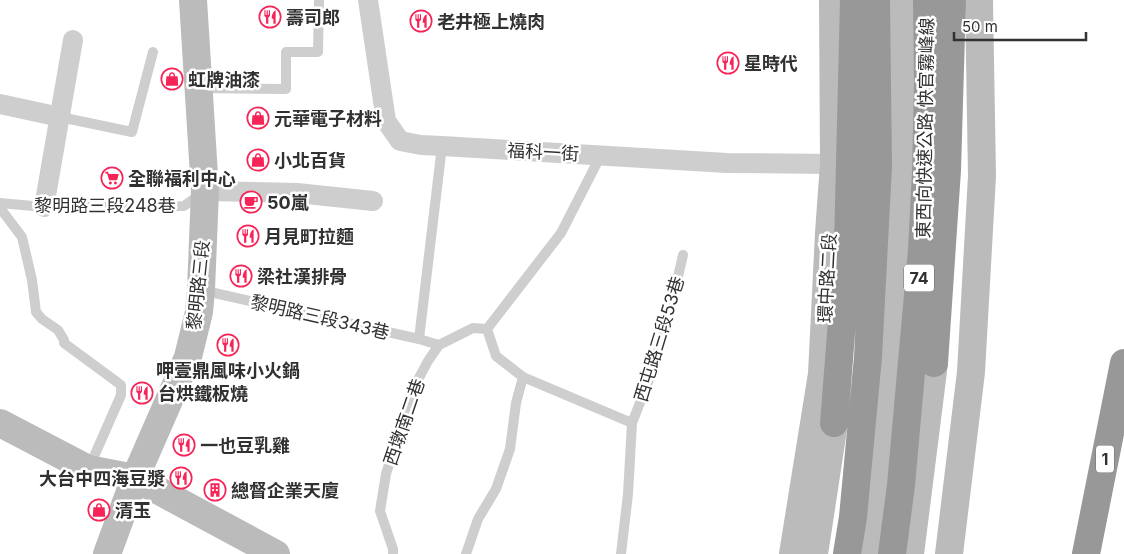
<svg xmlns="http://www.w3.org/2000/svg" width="1124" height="554" font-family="Inter,'Noto Sans TC',sans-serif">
<rect width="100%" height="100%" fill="#fff"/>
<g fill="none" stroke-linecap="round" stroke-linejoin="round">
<path stroke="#cecece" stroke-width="10" d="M199,88L286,89V52H318L319,0
M60,117L132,132L153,52
M0,203L44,207L184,206L202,193
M0,208L22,237L32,280L36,312L42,319L58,330L64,340V343L121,385V395L89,468
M201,290L419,339L439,345
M487,329L561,233L601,155
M419,339L442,146
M393,554V549L380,511L386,474L393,451L399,441L402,434L403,424L410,404L413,389L428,361L439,345L473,328L487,329L496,356L523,377L632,423
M466,554L478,519L496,489L510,449L516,403L523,377
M621,554L628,494L632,423L647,385L668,321L683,255"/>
<path stroke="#cecece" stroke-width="20" d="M368,0L386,121L400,141L421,145L442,146L727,163L834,164
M0,104L60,117
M205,191L297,193L373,201
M44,207L73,40"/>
<path stroke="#bbb" stroke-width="28" d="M0,423L88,469L135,478L276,554
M107,554L135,478L188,357L199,312L201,290L205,191L193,0
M793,554L822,374L829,233L834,164L833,0
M814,554L834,423
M867,554L890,323L900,164L901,0
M910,554L934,363
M949,554L971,372L982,176L979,0"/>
<path stroke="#989898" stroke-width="28" d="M934,363L947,170L952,0
M834,423L848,245L854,0
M847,554L853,517L868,357L878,166L876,0
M892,554L901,485L922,250L926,172L928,83L927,0
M1086,554L1124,363"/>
</g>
<defs>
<g id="restaurant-ring" transform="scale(1.125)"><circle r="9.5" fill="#fff" stroke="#f72458" stroke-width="1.5"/><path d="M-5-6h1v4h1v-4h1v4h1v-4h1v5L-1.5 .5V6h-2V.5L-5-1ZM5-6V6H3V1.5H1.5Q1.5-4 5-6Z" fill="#f72458"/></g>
<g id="shop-ring" transform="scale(1.125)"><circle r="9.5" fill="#fff" stroke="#f72458" stroke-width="1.5"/><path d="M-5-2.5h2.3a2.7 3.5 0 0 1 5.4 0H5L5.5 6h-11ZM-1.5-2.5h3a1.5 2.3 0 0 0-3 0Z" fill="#f72458"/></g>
<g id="supermarket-ring" transform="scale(1.125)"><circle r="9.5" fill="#fff" stroke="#f72458" stroke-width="1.5"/><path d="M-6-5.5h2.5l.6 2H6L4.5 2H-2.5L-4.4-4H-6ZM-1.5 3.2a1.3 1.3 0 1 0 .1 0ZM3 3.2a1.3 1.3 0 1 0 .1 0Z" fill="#f72458"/></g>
<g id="cafe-ring" transform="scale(1.125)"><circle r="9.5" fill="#fff" stroke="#f72458" stroke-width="1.5"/><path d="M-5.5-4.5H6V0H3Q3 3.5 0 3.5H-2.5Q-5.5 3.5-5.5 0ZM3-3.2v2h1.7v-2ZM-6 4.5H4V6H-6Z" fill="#f72458"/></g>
<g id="building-ring" transform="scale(1.125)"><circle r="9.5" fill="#fff" stroke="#f72458" stroke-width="1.5"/><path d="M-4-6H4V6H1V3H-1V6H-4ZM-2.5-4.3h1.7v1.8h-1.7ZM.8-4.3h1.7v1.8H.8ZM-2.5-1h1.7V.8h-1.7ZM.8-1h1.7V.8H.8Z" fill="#f72458"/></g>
</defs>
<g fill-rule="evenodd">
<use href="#restaurant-ring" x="270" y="17"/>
<use href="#restaurant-ring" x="421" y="21"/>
<use href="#restaurant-ring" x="728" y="63"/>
<use href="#shop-ring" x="172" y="79"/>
<use href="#shop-ring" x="258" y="118"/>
<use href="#shop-ring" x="258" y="160"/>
<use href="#supermarket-ring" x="112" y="178"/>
<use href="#cafe-ring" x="251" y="202"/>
<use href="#restaurant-ring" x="248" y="236"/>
<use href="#restaurant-ring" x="241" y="276"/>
<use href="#restaurant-ring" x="228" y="345"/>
<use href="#restaurant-ring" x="142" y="393"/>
<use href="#restaurant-ring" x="184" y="445"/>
<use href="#restaurant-ring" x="181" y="478"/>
<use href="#building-ring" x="215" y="490"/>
<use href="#shop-ring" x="99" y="510"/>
</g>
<g text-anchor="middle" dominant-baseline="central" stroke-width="5" stroke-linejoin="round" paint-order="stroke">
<g fill="#fff" stroke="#6f6f6f" stroke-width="1">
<rect x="904" y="264.5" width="30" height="27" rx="4"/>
<rect x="1096" y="445.5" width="18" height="27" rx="4"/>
</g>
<g font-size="16" font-weight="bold" fill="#313131">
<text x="919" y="278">74</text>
<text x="1105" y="459">1</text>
</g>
<g font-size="18" font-weight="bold" fill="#313131" stroke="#fff" text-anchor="start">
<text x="286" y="17">壽司郎</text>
<text x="437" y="21">老井極上燒肉</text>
<text x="744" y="63">星時代</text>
<text x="188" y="79">虹牌油漆</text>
<text x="274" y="118">元華電子材料</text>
<text x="274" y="160">小北百貨</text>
<text x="128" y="178">全聯福利中心</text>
<text x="267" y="202">50嵐</text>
<text x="264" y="236">月見町拉麵</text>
<text x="257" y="276">梁社漢排骨</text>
<text x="228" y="370" text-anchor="middle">呷壹鼎風味小火鍋</text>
<text x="158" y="393">台烘鐵板燒</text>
<text x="200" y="445">一也豆乳雞</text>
<text x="165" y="478" text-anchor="end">大台中四海豆漿</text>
<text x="231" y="490">總督企業天廈</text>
<text x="115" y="510">清玉</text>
</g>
<g font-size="18" fill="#313131" stroke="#fff">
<text transform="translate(925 128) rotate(-89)">東西向快速公路 快官霧峰線</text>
<text transform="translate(543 152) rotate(3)">福科一街</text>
<text x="105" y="205">黎明路三段248巷</text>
<text transform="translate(827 278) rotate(-87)">環中路二段</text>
<text transform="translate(198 285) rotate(-84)">黎明路三段</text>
<text transform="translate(320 317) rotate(13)">黎明路三段343巷</text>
<text transform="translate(659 339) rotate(-73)">西屯路三段53巷</text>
<text transform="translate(404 422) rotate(-71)">西墩南二巷</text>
</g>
</g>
<path d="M954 32v8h132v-8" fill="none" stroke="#313131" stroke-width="2.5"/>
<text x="962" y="32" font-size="15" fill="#313131" stroke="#ffffff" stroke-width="4" paint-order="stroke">50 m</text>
</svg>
